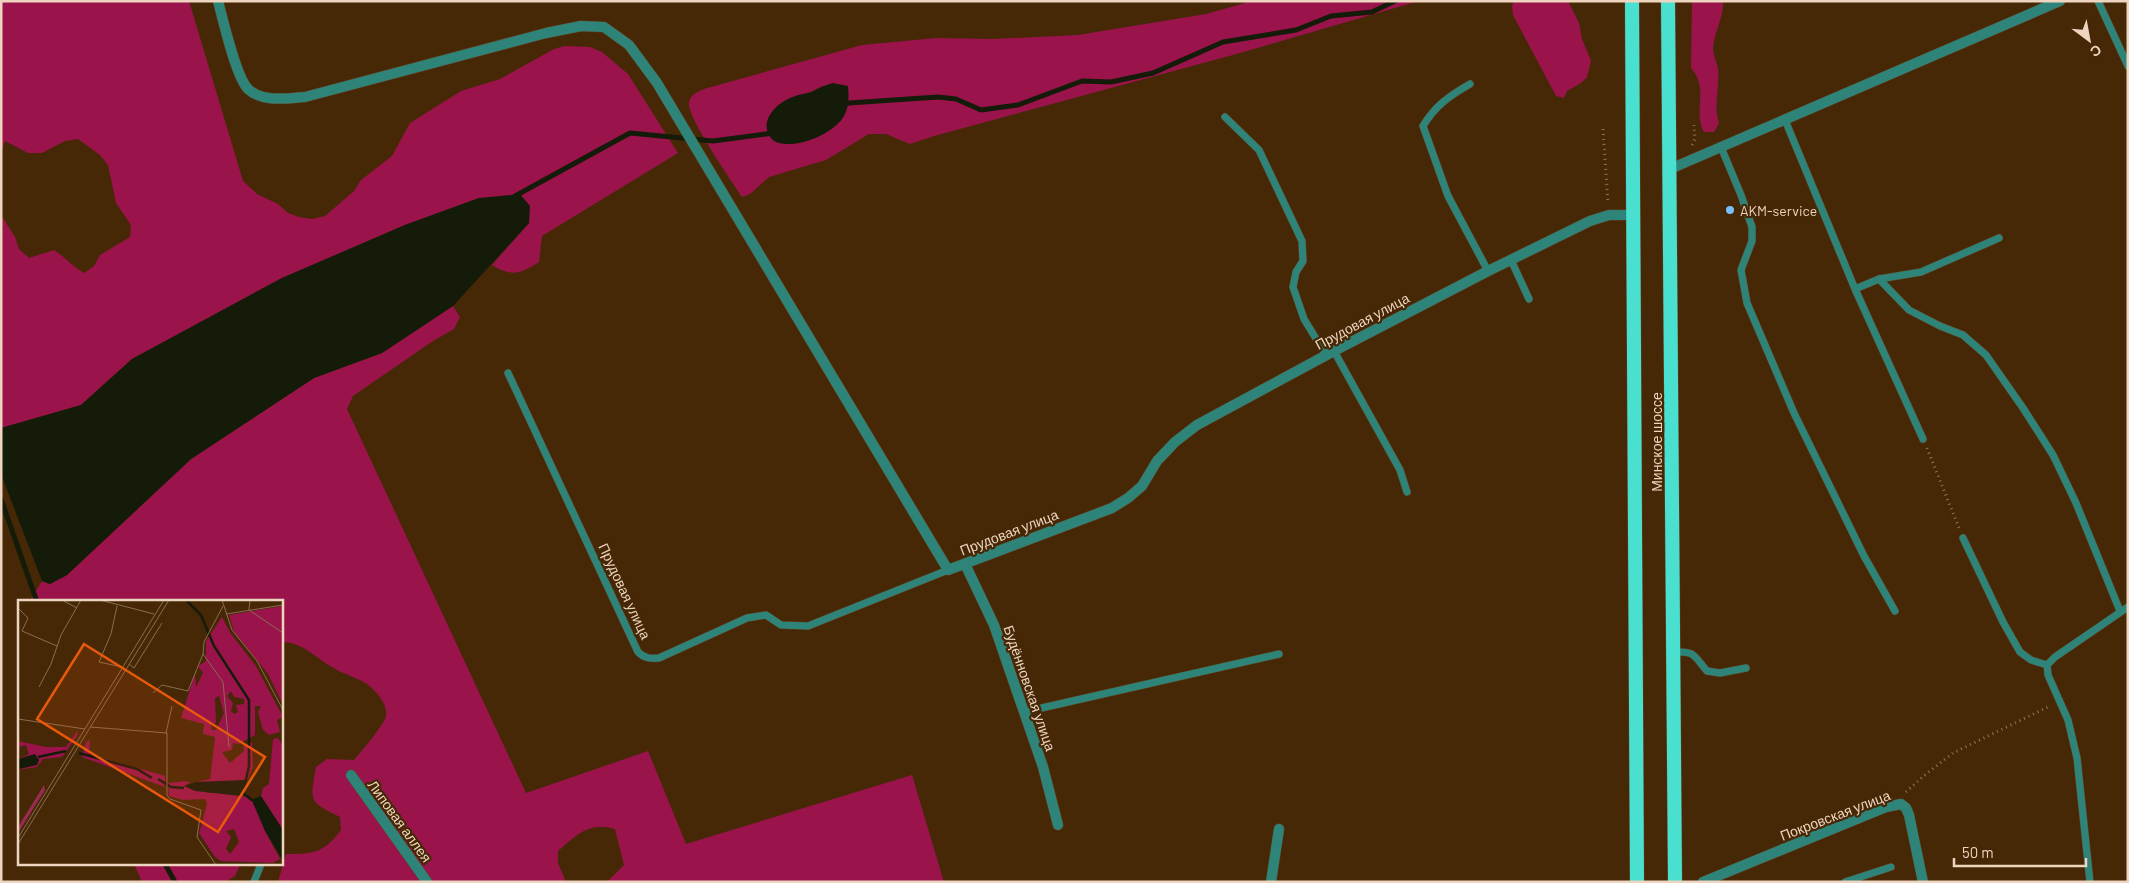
<svg xmlns="http://www.w3.org/2000/svg" width="2129" height="883" font-family="Barlow,sans-serif">
<rect width="100%" height="100%" fill="#462806"/>
<path fill="#9a144b" fill-rule="evenodd" d="M1,1H189L243,181L257,194L278,204L288,213L299,217L312,219L325,216L354,191L361,180L392,156L410,123L461,91L500,79L554,49L565,46L590,47L602,52L628,74L678,153L542,236L539,262C521,274 511,277 492,265L529,223L479,198L405,225L282,278L132,359L81,405L1,428V215L15,237L19,249L29,258L54,250C65,257 72,266 84,273L94,266L100,255L130,237L131,225L116,203L108,165L100,155L78,139L65,141L42,153H28L5,141L1,153Z
M1252,1H1419L1240,53L934,136L910,144L886,134H869L826,160L769,177L750,194L742,197C731,180 690,121 689,105C688,96 697,92 704,89L862,45L936,38L992,39L1078,35L1206,14ZM825,85L767,128L776,107L793,97L810,92Z
M1514,1H1568L1579,23L1582,39L1591,61L1587,77L1581,83L1567,91L1564,98L1556,96L1513,15L1512,6Z
M1692,1H1723C1724,18 1713,34 1713,50C1714,57 1717,63 1718,69C1720,87 1713,106 1719,123L1714,132H1704C1692,111 1710,89 1691,68Z
M453,306L460,317L454,329L433,341L353,396L347,409L526,793L648,751L686,844L912,775L944,882H607L624,865L615,829C589,821 577,835 558,851V863L566,882H278L286,854C313,854 324,853 341,830L340,817C308,801 310,802 316,767L327,759L354,760C361,752 384,725 386,716C388,704 376,691 367,684C356,677 343,674 332,667C316,658 301,641 281,642V602H29L42,581L50,584L67,575L191,459L314,378L382,353Z
M134,864H239L240,865L235,876L225,882H142Z"/>
<path fill="#151b09" d="M833,83L848,86C849,97 849,107 844,116C834,134 796,150 776,142C772,140 768,135 767,130C764,115 780,101 793,97C799,94 806,94 812,92C819,88 825,85 833,83Z
M520,194L530,206L529,223L453,306L382,353L314,378L191,459L67,575L50,584L42,581L1,474V428L81,405L132,359L282,278L405,225L479,198Z"/>
<g fill="none" stroke-linecap="round" stroke-linejoin="round">
<path stroke="#151b09" stroke-width="5" d="M842,105L849,103L938,97L956,99L981,110L1018,105L1082,81L1111,82L1153,73L1223,42L1296,30L1331,16L1372,12L1395,1
M515,196L630,133L713,141L774,133
M1,499L37,602
M165,864L175,882"/>
<g stroke="#614424" stroke-width="8">
<path id="service" d="M2098,1L2128,66
M1470,84C1449,96 1435,106 1423,126L1448,196L1488,271
M1225,117L1259,150L1302,241L1303,261L1296,272L1293,287L1304,319L1326,355
M1785,120L1855,289L1923,439
M1721,147L1741,195L1752,227V241L1741,270L1747,303L1794,413L1864,556L1895,611
M1511,260L1529,299
M1879,279L1909,310L1940,326L1963,335L1986,355L2023,408L2053,455L2076,503L2120,611
M1855,289L1879,279L1921,272L1999,238
M1334,351L1400,470L1407,492
M508,373L638,652C644,658 650,659 659,658L747,618L766,615L781,625L808,626L948,570
M1963,538L2003,622L2020,652L2031,660L2047,665
M1673,652C1696,651 1693,655 1707,671L1720,673L1746,668
M2047,665L2048,675L2068,720L2077,758L2090,882
M2047,665L2055,657L2128,607
M1024,712L1279,654
M254,882L261,864
M1845,882L1891,867"/>
</g>
<g stroke="#614424" stroke-width="11">
<path id="minor" d="M218,1C223,20 236,77 248,89C263,103 287,98 305,97L546,33L581,26L604,27L629,45L657,83L948,570L1112,508L1128,498L1142,486L1157,461L1175,442L1197,425L1334,351L1488,271L1590,221L1609,215H1634
M1670,169L2060,1
M965,564L994,625L1043,767L1058,825
M351,775L427,882
M1271,882L1279,829
M1703,882L1886,807L1901,804L1906,808L1909,815L1923,882"/>
</g>
<g stroke="#614424" stroke-width="15">
<path id="trunk" d="M1632,1L1637,882
M1668,1L1675,882"/>
</g>
<path stroke="#907558" stroke-width="3" stroke-dasharray="1 4" stroke-linecap="butt" d="M1603,129L1608,203
M1692,145L1695,139L1694,125
M1927,448L1959,528
M1906,792L1926,774L1953,753L2050,706"/>
<use href="#service" stroke="#2f847a" stroke-width="7"/>
<use href="#minor" stroke="#2f847a" stroke-width="10"/>
<use href="#trunk" stroke="#4ae0cf" stroke-width="14"/>
</g>
<circle fill="#79bff8" stroke="#462806" stroke-width="2" cx="1730" cy="210" r="5"/>
<g text-anchor="middle" dominant-baseline="central" stroke-width="4.5" stroke-linejoin="round" paint-order="stroke">
<g font-size="14" fill="#edd5bf" stroke="#462806" text-anchor="start">
<text x="1740" y="210">AKM-service</text>
</g>
<g font-size="14" fill="#edd5bf" stroke="#462806">
<text transform="translate(1362 321) rotate(-28)">Прудовая улица</text>
<text transform="translate(1656 442) rotate(-90)">Минское шоссе</text>
<text transform="translate(1009 532) rotate(-21)">Прудовая улица</text>
<text transform="translate(625 591) rotate(65)">Прудовая улица</text>
<text transform="translate(1030 688) rotate(71)">Будённовская улица</text>
<text transform="translate(1835 815) rotate(-21)">Покровская улица</text>
<text transform="translate(400 821) rotate(54)">Липовая аллея</text>
</g>
</g>
<g transform="translate(18 600)">
<rect width="265" height="265" fill="#462806"/>
<path d="M26,185L27,190L0,233V227Z" fill="#9a2a51"/>
<path d="M265,6L264,27L265,105L250,74L216,32L211,15ZM204,17L213,34L238,66L265,117L259,120L262,132L251,135L245,130L240,112L243,106H237V135L221,144L215,143L214,150L204,152L212,163L226,151L225,146L234,142L235,167L230,179L208,183L178,182L192,179L197,137L185,134L186,124L163,118L177,73L178,87L185,73L180,66L188,61V41ZM213,91L216,97L226,99V104L218,105L220,112L217,114L213,112L215,103L209,96ZM201,96L206,113L198,130H194L193,125L198,123L197,98ZM60,130L59,136L44,157L25,159L19,167L0,170L20,164L14,155L0,159L11,154L8,145L0,147V141L28,147H48ZM260,138L265,146V230L243,196L245,188L251,184L255,139ZM72,140L71,154L147,176V187L64,157L68,142ZM169,181L172,183L167,185L191,193H214L235,199L247,231L262,259L255,263L203,261L197,257L181,233L189,204L187,199L165,200L151,196L150,183ZM216,229L221,242L212,254L208,249L213,237L208,231Z" fill="#9a144b" fill-rule="evenodd"/>
<path d="M17,154L21,160L19,165L0,169V159ZM227,180L223,196L177,191L166,186L178,182ZM243,196L265,230V261L247,231L235,203V199Z" fill="#151b09"/>
<path fill="none" stroke="#151b09" stroke-width="2.5" d="M168,0L183,15L196,46L231,100V166L225,193L235,201M61,153L119,169L134,178M20,157L48,151M140,179L153,187L166,188"/>
<path fill="none" stroke="#896d50" stroke-width="1" d="M44,0L59,8M82,0L136,14M204,0L214,30L239,61L265,110M232,0L231,10L265,33M99,6L93,34L81,62L104,67M0,8L10,18L4,31L39,46M208,14L265,5M185,54L205,82L211,147M111,64L116,68L144,23M21,87L33,64L43,35L63,0M135,93L144,85L170,91L185,54L186,42L205,6M0,119L67,129M72,127L149,133V195L152,199L183,210L179,237L198,265M148,133L154,106M0,238L146,0M0,244L151,0"/>
<path fill="#e8590c" fill-opacity="0.15" stroke="#e8590c" stroke-width="2.5" d="M66,44L247,157L200,232L19,119Z"/>
<rect width="265" height="265" fill="none" stroke="#edd5bf" stroke-width="2.5"/>
</g>
<rect width="2129" height="883" fill="none" stroke="#edd5bf" stroke-width="5"/>
<g transform="translate(2089 40) rotate(148)" stroke="#462806" stroke-width="4" paint-order="stroke">
<path d="M0-4L9 19L0 12L-9 19Z" fill="#edd5bf"/>
<text y="-8" font-size="14" font-weight="bold" text-anchor="middle" fill="#edd5bf">С</text>
</g>
<path d="M1954 858v8h132v-8" fill="none" stroke="#edd5bf" stroke-width="2.5"/>
<text x="1962" y="858" font-size="15" fill="#edd5bf" stroke="#462806" stroke-width="4" paint-order="stroke">50 m</text>
</svg>
